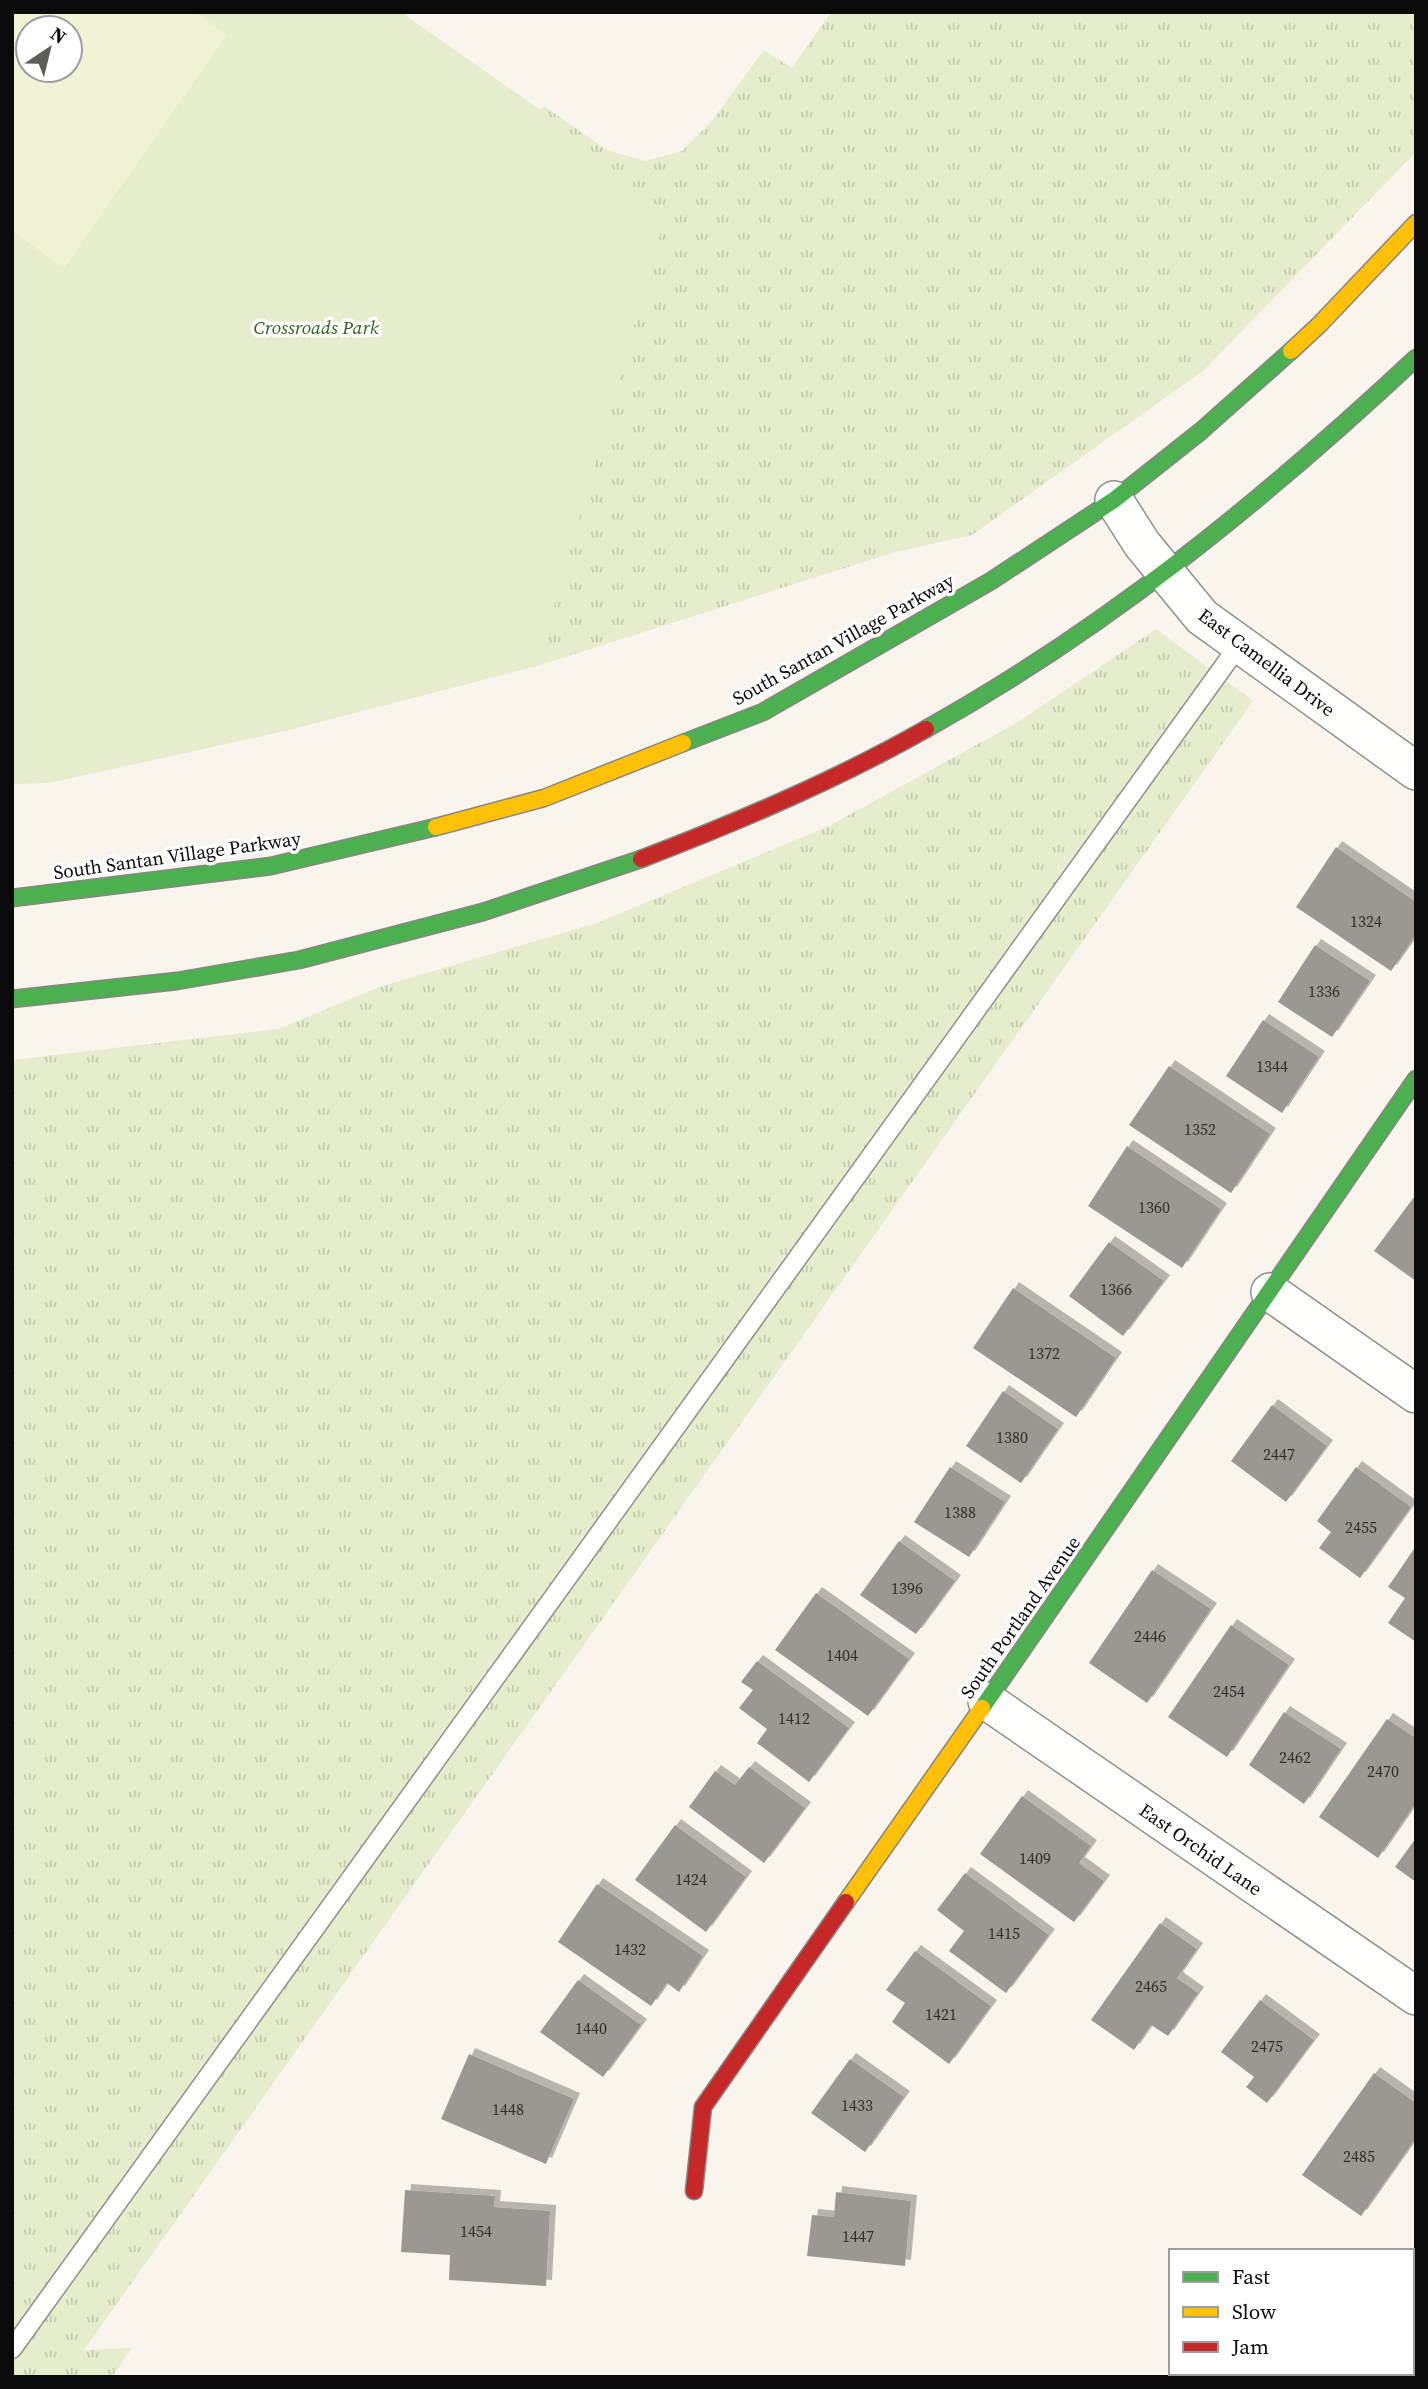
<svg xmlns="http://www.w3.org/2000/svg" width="1428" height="2389" font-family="'Source Serif 4',serif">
<defs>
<pattern id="grass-tufts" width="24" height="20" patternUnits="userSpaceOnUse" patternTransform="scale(1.75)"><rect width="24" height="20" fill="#e5edcc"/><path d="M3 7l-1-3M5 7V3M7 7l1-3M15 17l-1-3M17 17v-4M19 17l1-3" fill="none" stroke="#c3caae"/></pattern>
<filter id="shadow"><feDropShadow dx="6" dy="-6" stdDeviation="0" flood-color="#0004"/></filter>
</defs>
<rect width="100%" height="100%" fill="#f9f5ec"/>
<path fill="url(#grass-tufts)" d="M831,12H1416V152L1203,371L972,535L895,552L537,666L666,213L540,110L544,106L607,150L645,161L682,151L711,122L764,50L792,68Z
M1156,629L1253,701L84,2350L132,2348L112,2377H12V1060L278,1029L382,986L597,923L829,826L1018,722Z"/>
<path fill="#e5edcc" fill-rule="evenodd" d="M12,12H401L556,121L666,213L537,666L285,731L49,783L12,784ZM28,28H70V70H28Z"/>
<path fill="#eff2d5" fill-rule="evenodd" d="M12,12H194L227,35L64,268L12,231ZM28,28H70V70H28Z"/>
<path fill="#9b9893" filter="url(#shadow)" d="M1336,847L1416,902V935L1391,971L1296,907Z
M1315,945L1370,981L1332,1037L1278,1002Z
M1263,1020L1319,1057L1282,1113L1226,1076Z
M1169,1066L1270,1134L1231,1193L1129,1125Z
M1127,1146L1221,1209L1182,1268L1088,1206Z
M1414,1197L1416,1198V1281L1374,1251Z
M1109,1242L1164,1281L1123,1336L1069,1296Z
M1013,1288L1116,1358L1076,1417L973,1348Z
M1003,1391L1058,1429L1021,1483L966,1446Z
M1272,1405L1327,1446L1286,1502L1231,1461Z
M950,1467L1005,1502L969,1557L914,1522Z
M1356,1467L1411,1507L1360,1578L1319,1548L1331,1532L1317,1521Z
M899,1541L955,1581L916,1634L860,1595Z
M1416,1546V1642L1388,1623L1405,1598L1388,1587Z
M1152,1570L1211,1609L1147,1703L1089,1663Z
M816,1593L909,1659L868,1716L775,1650Z
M1231,1625L1289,1665L1227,1757L1168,1717Z
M757,1661L849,1728L809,1782L757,1743L767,1729L739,1708L753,1690L741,1682Z
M1284,1712L1341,1749L1304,1804L1249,1765Z
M1387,1719L1416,1738V1803L1378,1858L1319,1817Z
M749,1767L805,1808L764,1863L689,1807L715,1771L735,1785Z
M1022,1796L1091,1846L1079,1863L1104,1881L1074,1922L980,1854Z
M675,1825L746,1877L706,1932L635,1880Z
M1416,1838V1882L1395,1867Z
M965,1873L1049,1935L1006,1993L949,1951L964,1931L937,1910Z
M597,1884L703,1956L679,1992L667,1983L651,2006L558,1942Z
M1160,1923L1197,1949L1177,1978L1198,1993L1168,2036L1151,2025L1134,2050L1091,2020Z
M915,1951L991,2006L949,2064L892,2022L905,2003L886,1990Z
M578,1980L641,2025L603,2077L540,2032Z
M1260,2000L1314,2040L1267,2103L1246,2087L1254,2077L1221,2052Z
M469,2054L574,2099L546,2164L441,2119Z
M850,2059L904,2097L865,2152L811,2113Z
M1374,2073L1416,2103V2138L1361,2216L1302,2175Z
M405,2190L495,2196L494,2207L550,2211L546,2286L449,2280L450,2255L401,2252Z
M836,2192L911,2201L905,2266L807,2256L812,2215L834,2217Z"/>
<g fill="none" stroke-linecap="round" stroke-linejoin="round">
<g stroke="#92908c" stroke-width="21">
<path id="lane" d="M12,2349L1239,645"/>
</g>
<g stroke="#92908c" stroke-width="40">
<path id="street" d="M1114,500L1142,544L1202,617L1416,771
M1270,1292L1416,1394
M987,1701L1416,1996"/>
</g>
<g stroke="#888682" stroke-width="19">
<path id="fast" d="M926,729C1107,628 1265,499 1416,358
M683,743L763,712L991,581L1114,500L1201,431L1291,351
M12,898L271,866L436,827
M12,999L177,981L299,960L483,912L641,859
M982,1708L1416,1079"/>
</g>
<g stroke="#888682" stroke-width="19">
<path id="slow" d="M1291,351L1319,325L1416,223
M436,827L544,798L683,743
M846,1902L982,1708"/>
</g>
<g stroke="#888682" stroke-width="19">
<path id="jam" d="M641,859C738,822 835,781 926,729
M694,2191L703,2107L846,1902"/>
</g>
<use href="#lane" stroke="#fefefc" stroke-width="18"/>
<use href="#street" stroke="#fefefc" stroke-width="37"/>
<use href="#fast" stroke="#4caf50" stroke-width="16"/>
<use href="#slow" stroke="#ffc107" stroke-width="16"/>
<use href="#jam" stroke="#c62828" stroke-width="16"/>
</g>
<g text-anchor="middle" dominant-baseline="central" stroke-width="7" stroke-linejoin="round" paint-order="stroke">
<g font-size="16" fill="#2e2e2c">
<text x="1366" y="921">1324</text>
<text x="1324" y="991">1336</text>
<text x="1272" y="1066">1344</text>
<text x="1200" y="1129">1352</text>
<text x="1154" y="1207">1360</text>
<text x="1116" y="1289">1366</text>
<text x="1044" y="1353">1372</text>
<text x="1012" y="1437">1380</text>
<text x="1279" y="1454">2447</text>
<text x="960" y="1512">1388</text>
<text x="1361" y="1527">2455</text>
<text x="907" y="1588">1396</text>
<text x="1150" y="1636">2446</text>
<text x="842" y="1655">1404</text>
<text x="1229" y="1691">2454</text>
<text x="794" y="1718">1412</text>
<text x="1295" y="1757">2462</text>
<text x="1383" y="1771">2470</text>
<text x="1035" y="1858">1409</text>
<text x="691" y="1879">1424</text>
<text x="1004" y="1933">1415</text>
<text x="630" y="1949">1432</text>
<text x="1151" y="1986">2465</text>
<text x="941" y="2014">1421</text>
<text x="591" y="2028">1440</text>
<text x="1267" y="2046">2475</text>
<text x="857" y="2105">1433</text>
<text x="508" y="2109">1448</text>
<text x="1359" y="2156">2485</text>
<text x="476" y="2231">1454</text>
<text x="858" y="2236">1447</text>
</g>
<g font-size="19" font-style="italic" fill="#345f1c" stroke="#fff">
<text x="316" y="327">Crossroads Park</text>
</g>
<g font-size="19" fill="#0a0a0a" stroke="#fff">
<text transform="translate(843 639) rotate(-29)">South Santan Village Parkway</text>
<text transform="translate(1267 662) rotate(37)">East Camellia Drive</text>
<text transform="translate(177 855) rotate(-8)">South Santan Village Parkway</text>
<text transform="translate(1020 1617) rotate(-55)">South Portland Avenue</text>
<text transform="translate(1201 1849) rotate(35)">East Orchid Lane</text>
</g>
</g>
<rect width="1428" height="2389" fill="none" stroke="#0a0a0a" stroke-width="28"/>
<rect x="1169" y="2249" width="245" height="126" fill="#ffffff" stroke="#9d9d9d" stroke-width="2"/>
<rect x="1183" y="2272" width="35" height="10" fill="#4caf50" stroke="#9d9d9d" stroke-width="2"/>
<text x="1232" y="2284" font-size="21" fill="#0a0a0a">Fast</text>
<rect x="1183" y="2307" width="35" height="10" fill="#ffc107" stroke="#9d9d9d" stroke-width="2"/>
<text x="1232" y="2319" font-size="21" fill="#0a0a0a">Slow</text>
<rect x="1183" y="2342" width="35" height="10" fill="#c62828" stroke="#9d9d9d" stroke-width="2"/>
<text x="1232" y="2354" font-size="21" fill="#0a0a0a">Jam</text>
<g transform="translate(49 49) rotate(35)"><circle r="33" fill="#ffffff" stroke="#9d9d9d" stroke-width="2"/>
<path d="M0-5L12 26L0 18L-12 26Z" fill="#5e5c59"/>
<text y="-10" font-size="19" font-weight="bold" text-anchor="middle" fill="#0a0a0a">N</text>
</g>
</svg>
